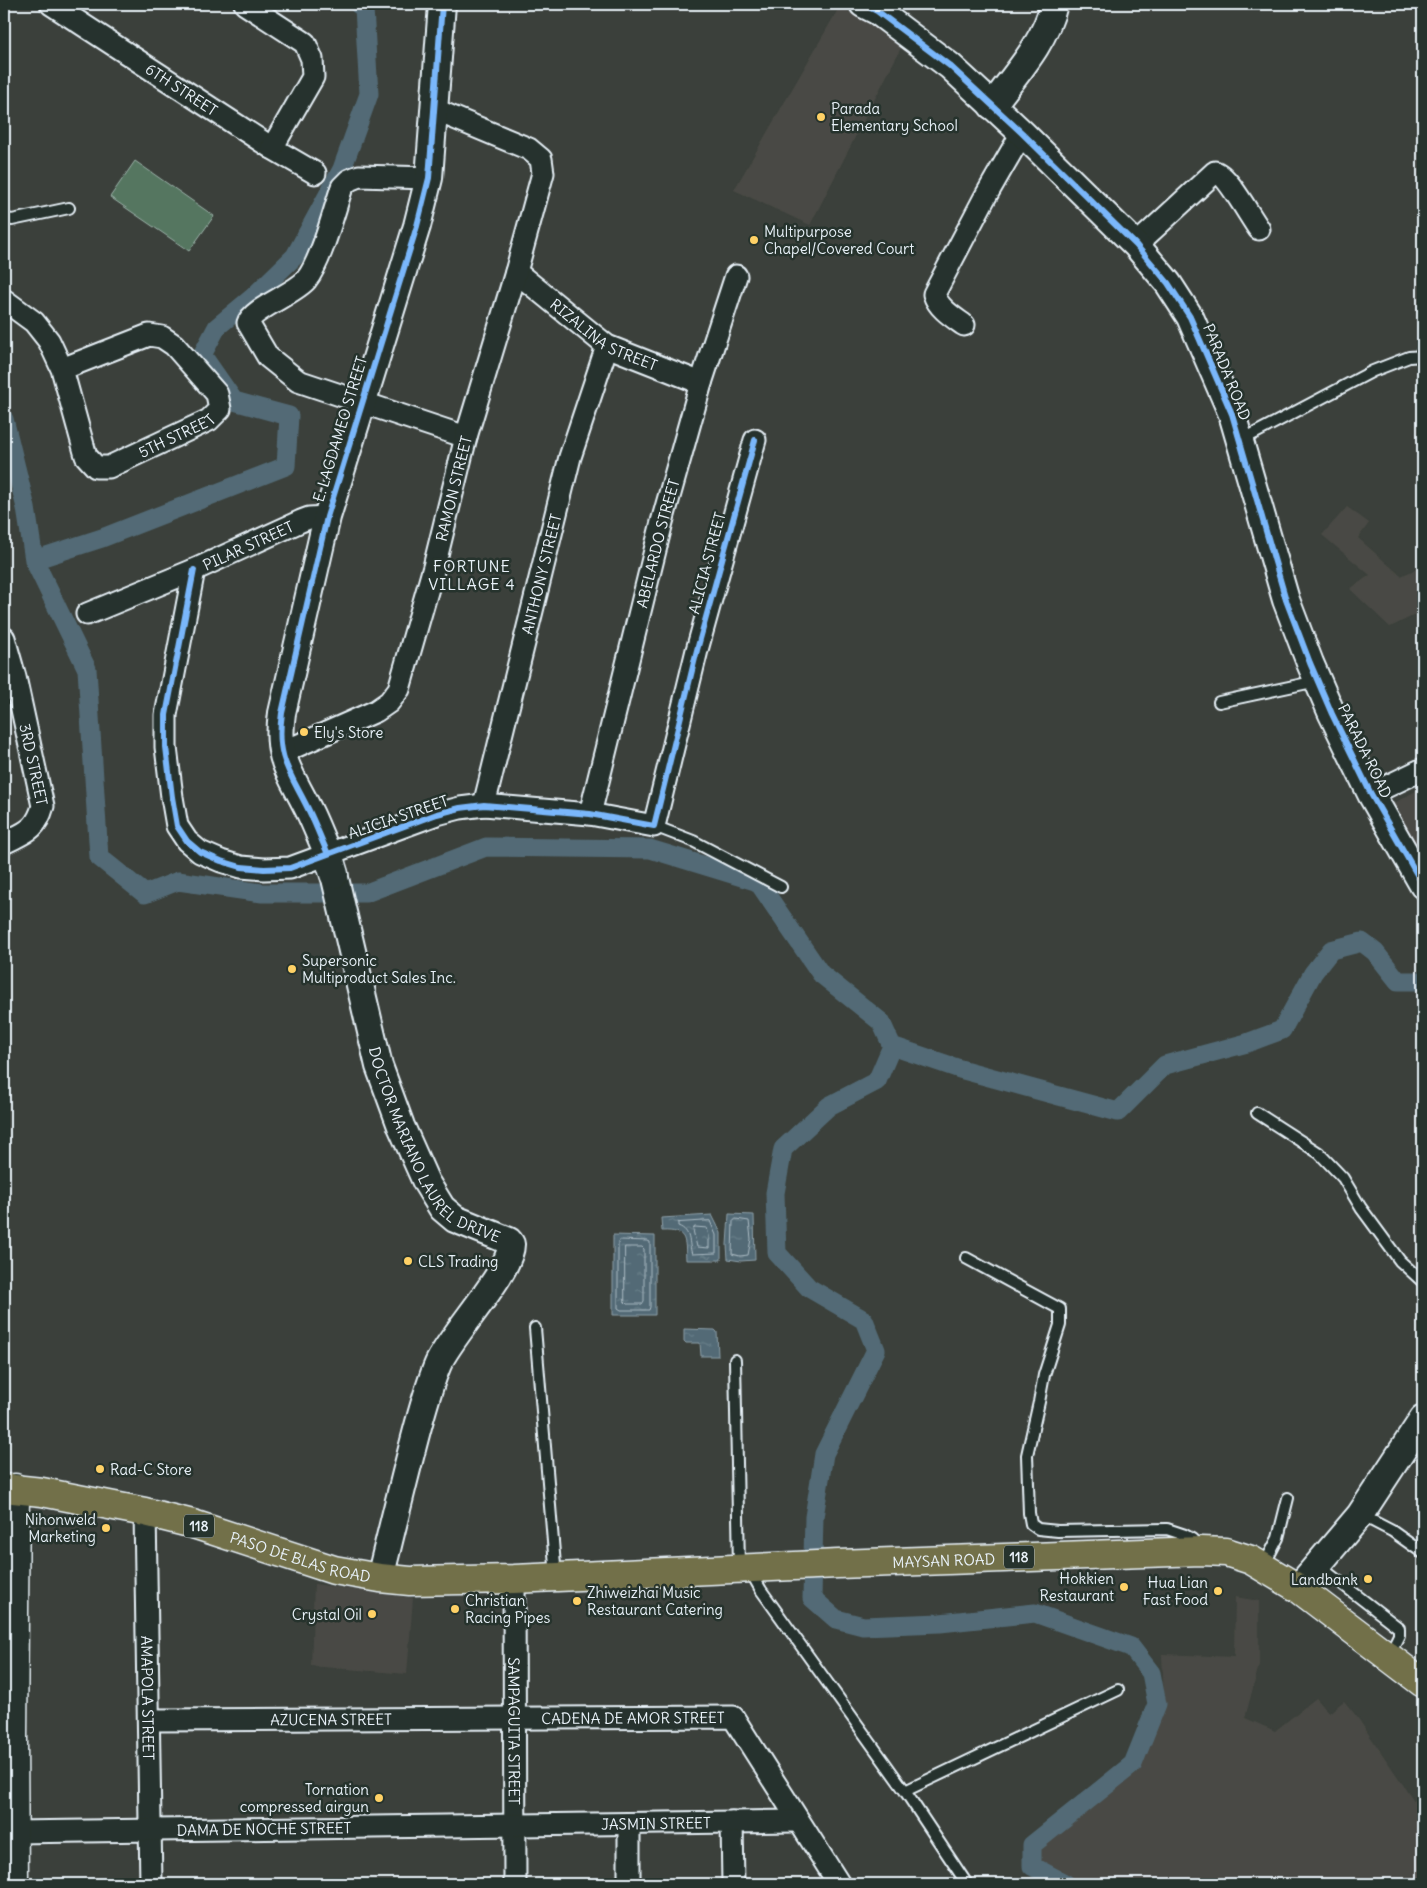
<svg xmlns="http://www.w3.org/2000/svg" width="1427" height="1888" font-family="Delius,sans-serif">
<defs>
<pattern id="water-ripples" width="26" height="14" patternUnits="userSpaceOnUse" patternTransform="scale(1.25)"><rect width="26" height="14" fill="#526a76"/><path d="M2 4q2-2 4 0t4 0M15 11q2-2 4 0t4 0" fill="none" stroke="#6b808a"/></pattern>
</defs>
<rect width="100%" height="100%" fill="#3b403b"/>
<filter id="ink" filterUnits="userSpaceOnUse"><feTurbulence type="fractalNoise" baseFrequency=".02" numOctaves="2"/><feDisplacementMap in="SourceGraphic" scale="10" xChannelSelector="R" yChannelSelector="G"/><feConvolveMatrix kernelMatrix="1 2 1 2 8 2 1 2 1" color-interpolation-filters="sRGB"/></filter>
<g filter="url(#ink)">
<path fill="#4a4a45" d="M840,6L903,44L810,225L734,190Z
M1347,507L1369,523L1358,538L1401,576L1423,566V611L1390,627L1350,589L1370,575L1322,535Z
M1423,787V867L1389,806Z
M314,1584L413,1598L407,1674L311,1666Z
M1235,1597L1259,1601V1665L1245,1718L1275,1731L1316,1698L1329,1713L1344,1701L1357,1717L1423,1814V1884H1074L1037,1865L1035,1847L1137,1773L1164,1697L1162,1654L1234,1657Z"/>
<path fill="#547660" stroke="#9eb4ac" d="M135,161L214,216L189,251L110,197Z"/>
<path fill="url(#water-ripples)" stroke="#8ea0aa" d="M729,1214L754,1215L755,1260L741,1261L728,1259L727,1245Z
M712,1215L721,1233V1260H686C685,1238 687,1230 662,1231L661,1218Z
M613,1235L655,1236V1315H613Z
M684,1329L715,1330L717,1332L718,1356H701L700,1343H686L684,1341Z"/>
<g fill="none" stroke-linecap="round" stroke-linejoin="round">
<path stroke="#acbbc4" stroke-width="1" d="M736,1219L749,1221L751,1239L748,1255L740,1256L732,1254L733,1222Z
M710,1221L716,1235V1253L692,1254C688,1243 692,1231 678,1226V1223Z
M695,1227L707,1228L709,1236V1248L697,1247L693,1230Z
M621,1240L648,1241L650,1242V1307L649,1310H621L618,1308V1243Z
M625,1247H642L644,1249V1301L642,1304H627L625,1302Z"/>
<path stroke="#526a76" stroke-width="19" d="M4,419L26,508L34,560L87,669L99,857L145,894L178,881L262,893H366L486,847L650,849L758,882L821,974L881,1022L892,1046L877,1081L829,1106L783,1149L775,1193L777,1253L809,1288L864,1320L876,1350L824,1454L814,1517L812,1598L836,1619L863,1626L940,1623L1035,1613L1131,1647L1151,1673L1157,1704L1133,1764L1032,1845V1866L1066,1884
M34,560L102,538L286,466L289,416L234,401L202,355L217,327L253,297L295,256L342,169L369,94L364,8L358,4
M892,1046L960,1069L1118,1112L1165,1065L1247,1043L1282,1030L1313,973L1331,950L1362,942L1375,952L1398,981H1423"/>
<g stroke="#e8f1f8" stroke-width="14">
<path id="service" d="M4,218L12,220L69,208
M1240,441L1373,371L1409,357L1423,356
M1219,702L1317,681
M654,826L693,841L781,887
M1257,1113L1319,1153L1343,1178L1361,1208L1400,1261L1423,1282
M966,1258L1060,1309V1325L1044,1375L1039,1402L1027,1455L1029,1513L1031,1524L1038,1529L1058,1531L1167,1529L1185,1535L1192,1539L1199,1547
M535,1328L556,1577
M735,1360L739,1567
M1361,1515L1392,1531L1423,1553
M1319,1566L1399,1628V1635L1389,1655
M1263,1567L1278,1538L1288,1498
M750,1571L761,1590L905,1791L967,1884
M905,1791L1118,1690"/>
</g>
<g stroke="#e8f1f8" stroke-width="25">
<g id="minor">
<path id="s1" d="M51,4L272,148L315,173"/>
<path d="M245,4L305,43L312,59L313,77L272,148"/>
<path d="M429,178L359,176L349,180L342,187C334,211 321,262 306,280C294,294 252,309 248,323L268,357L298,381L466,437"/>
<path d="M1136,245L1215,172C1227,174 1250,217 1259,229"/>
<path id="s2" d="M516,272L607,346L701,383"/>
<path id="s3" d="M4,300L34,322L49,341L62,369L86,456L96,467H109L209,420L220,409L217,394L174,345L162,337L149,335L62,369"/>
<path d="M964,325C953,317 938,308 934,294L984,199L1022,133"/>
<path d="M194,570L166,715V747L172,797L177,826L187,841L200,852L221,861L241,867L264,869L290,868L437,814L460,808L484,805L590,814L654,826L697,650L755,440"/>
<path id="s4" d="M87,614L194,570L301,521L309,518L327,517"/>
<path id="s5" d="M4,638L15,677L43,806C36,831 25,832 4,843"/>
<path id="s6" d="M281,753L376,711L389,702L399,689L434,567L466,437L516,272L543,173L541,159L529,149L433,109"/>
<path d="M1371,794L1423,769"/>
<path id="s7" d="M484,805L570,457L607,346"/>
<path id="s8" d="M590,814L662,522L701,383L736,276"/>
<path id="s9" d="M145,1512L151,1884"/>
<path id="s10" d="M514,1579L515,1884"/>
<path id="s11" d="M149,1720L733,1717L839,1884"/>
<path d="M732,1822L733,1884"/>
<path d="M629,1824V1884"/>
<path id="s12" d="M14,1832L798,1821"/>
</g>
</g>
<g stroke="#e8f1f8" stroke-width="30">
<g id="tertiary">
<path d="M863,4L877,11L950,66L1022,133L1136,245L1168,283L1190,317L1232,414L1286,600L1310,663L1332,714L1371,794L1423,885"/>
<path d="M992,106C1016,73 1045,43 1054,4"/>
<path d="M328,854C322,841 317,828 311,815C292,774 275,761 282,713L327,517L417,226L429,178L442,4"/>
<path id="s13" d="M334,874L379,1066L401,1126L426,1182L442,1208L455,1219L509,1241L511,1244C512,1271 451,1334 438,1364C429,1385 423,1408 417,1430C404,1479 392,1529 380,1578"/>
<path d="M1298,1588L1360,1515L1423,1419"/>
</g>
</g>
<g stroke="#e8f1f8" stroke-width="31">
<path id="secondary" d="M328,854L334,874
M14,1884L13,1739L15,1488"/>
</g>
<g stroke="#e8f1f8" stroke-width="31">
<g id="primary">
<path id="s14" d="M4,1488L42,1492L145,1512L193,1524L334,1570L380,1578L410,1581L514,1579L838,1564L1201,1551L1226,1552L1251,1560L1298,1588L1423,1683"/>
</g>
</g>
<use href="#service" stroke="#26332d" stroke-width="10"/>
<use href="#minor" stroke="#26332d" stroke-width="21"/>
<use href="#tertiary" stroke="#26332d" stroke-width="26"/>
<use href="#secondary" stroke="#26332d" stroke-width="28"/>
<use href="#primary" stroke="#726f4a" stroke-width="28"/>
<g stroke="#26332d" stroke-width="9">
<path id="cycleway" d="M863,4L877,11L950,66L1022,133L1136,245L1168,283L1190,317L1232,414L1286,600L1310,663L1332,714L1371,794L1423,885
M194,570L166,715V747L172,797L177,826L187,841L200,852L221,861L241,867L264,869L290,868L437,814L460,808L484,805L590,814L654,826L697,650L755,440
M328,854C322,841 317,828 311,815C292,774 275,761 282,713L327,517L417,226L429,178L442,4"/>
</g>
<use href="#cycleway" stroke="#7ab7fb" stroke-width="6"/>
</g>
</g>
<g fill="#ffd166" stroke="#26332d" stroke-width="2">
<circle cx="821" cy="117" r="5"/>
<circle cx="754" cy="240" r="5"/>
<circle cx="304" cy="732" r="5"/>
<circle cx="292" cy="969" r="5"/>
<circle cx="408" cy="1261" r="5"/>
<circle cx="100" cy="1469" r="5"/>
<circle cx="106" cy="1528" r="5"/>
<circle cx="1368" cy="1579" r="5"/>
<circle cx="1124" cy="1587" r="5"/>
<circle cx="1218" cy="1591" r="5"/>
<circle cx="577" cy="1601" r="5"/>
<circle cx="455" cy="1609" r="5"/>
<circle cx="372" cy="1614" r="5"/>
<circle cx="379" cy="1798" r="5"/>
</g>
<g text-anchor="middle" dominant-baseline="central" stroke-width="5" stroke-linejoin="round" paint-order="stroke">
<g fill="#26332d" stroke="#aeb8bb" stroke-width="1">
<rect x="184" y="1514.5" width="30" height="23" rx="4"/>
<rect x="1004" y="1545.5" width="30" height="23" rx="4"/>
</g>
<g font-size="14" font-weight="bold" fill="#e8f1f8">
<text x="199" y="1526">118</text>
<text x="1019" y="1557">118</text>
</g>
<g font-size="15" fill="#e8f1f8" stroke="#26332d">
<text stroke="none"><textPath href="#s1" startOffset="156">6TH STREET</textPath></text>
<text stroke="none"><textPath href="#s2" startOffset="109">RIZALINA STREET</textPath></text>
<text transform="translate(1227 372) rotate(68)">PARADA ROAD</text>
<text transform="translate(340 429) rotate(-73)">E. LAGDAMEO STREET</text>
<text stroke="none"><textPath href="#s3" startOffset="285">5TH STREET</textPath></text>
<text stroke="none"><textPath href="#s6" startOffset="344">RAMON STREET</textPath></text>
<text stroke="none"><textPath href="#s8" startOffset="279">ABELARDO STREET</textPath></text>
<text stroke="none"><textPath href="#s4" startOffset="175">PILAR STREET</textPath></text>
<text transform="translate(707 563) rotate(-75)">ALICIA STREET</text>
<text stroke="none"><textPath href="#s7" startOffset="238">ANTHONY STREET</textPath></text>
<text transform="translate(1365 751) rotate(64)">PARADA ROAD</text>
<text stroke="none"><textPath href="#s5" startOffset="130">3RD STREET</textPath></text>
<text transform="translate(398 817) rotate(-19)">ALICIA STREET</text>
<text stroke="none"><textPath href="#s13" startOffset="298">DOCTOR MARIANO LAUREL DRIVE</textPath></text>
<text stroke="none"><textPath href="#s14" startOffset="305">PASO DE BLAS ROAD</textPath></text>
<text stroke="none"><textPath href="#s14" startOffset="952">MAYSAN ROAD</textPath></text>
<text stroke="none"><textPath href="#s9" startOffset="186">AMAPOLA STREET</textPath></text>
<text stroke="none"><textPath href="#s11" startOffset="484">CADENA DE AMOR STREET</textPath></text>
<text stroke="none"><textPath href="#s11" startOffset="182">AZUCENA STREET</textPath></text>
<text stroke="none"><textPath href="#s10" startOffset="152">SAMPAGUITA STREET</textPath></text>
<text stroke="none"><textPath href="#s12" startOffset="642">JASMIN STREET</textPath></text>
<text stroke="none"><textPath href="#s12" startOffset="250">DAMA DE NOCHE STREET</textPath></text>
</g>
<g font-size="15" fill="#e8f1f8" stroke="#26332d" text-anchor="start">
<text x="831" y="108">Parada<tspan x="831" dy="17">Elementary School</tspan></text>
<text x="764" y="231">Multipurpose<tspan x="764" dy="17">Chapel/Covered Court</tspan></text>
<text x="314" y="732">Ely's Store</text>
<text x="302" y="960">Supersonic<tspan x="302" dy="17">Multiproduct Sales Inc.</tspan></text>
<text x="418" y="1261">CLS Trading</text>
<text x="110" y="1469">Rad-C Store</text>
<text x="96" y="1519" text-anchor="end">Nihonweld<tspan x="96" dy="17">Marketing</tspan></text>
<text x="1114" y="1578" text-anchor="end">Hokkien<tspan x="1114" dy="17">Restaurant</tspan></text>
<text x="1358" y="1579" text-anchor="end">Landbank</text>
<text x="1208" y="1582" text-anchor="end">Hua Lian<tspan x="1208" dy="17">Fast Food</tspan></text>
<text x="587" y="1592">Zhiweizhai Music<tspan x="587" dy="17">Restaurant Catering</tspan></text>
<text x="465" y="1600">Christian<tspan x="465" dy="17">Racing Pipes</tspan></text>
<text x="362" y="1614" text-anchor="end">Crystal Oil</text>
<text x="369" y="1789" text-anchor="end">Tornation<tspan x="369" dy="17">compressed airgun</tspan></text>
</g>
<g font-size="16" letter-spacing="1" fill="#e8f1f8" stroke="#26332d">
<text x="472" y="566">FORTUNE<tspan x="472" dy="18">VILLAGE 4</tspan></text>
</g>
</g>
<rect width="1427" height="1888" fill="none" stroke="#26332d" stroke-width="20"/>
<rect x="10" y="10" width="1407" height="1868" fill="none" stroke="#e8f1f8" stroke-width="2" filter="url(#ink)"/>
</svg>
